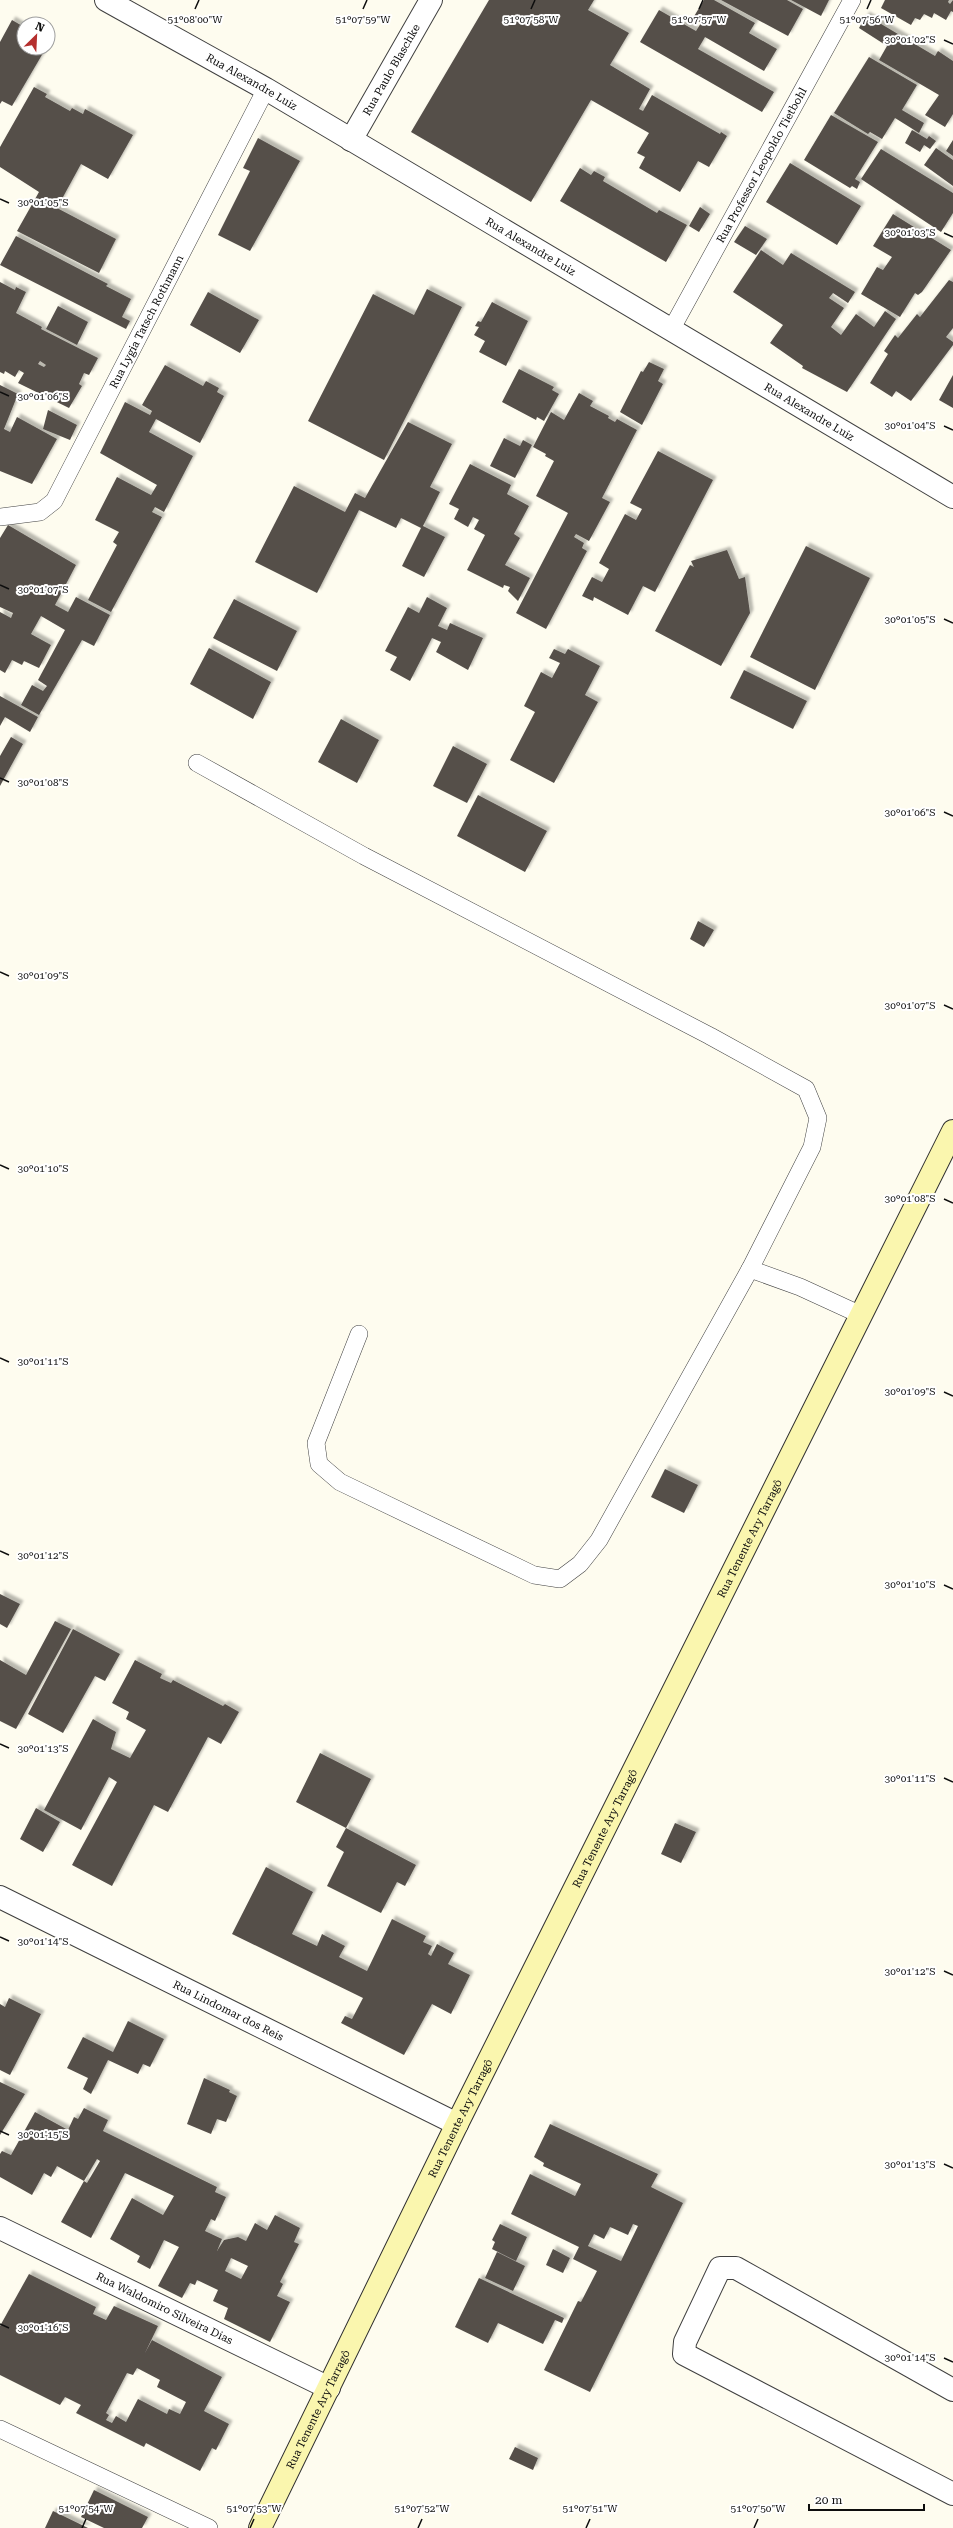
<svg xmlns="http://www.w3.org/2000/svg" width="953" height="2528" font-family="'Roboto Serif',serif">
<defs>
<filter id="shadow"><feDropShadow dx="3.5" dy="-3.5" stdDeviation="1" flood-color="#0004"/></filter>
</defs>
<rect width="100%" height="100%" fill="#fefcef"/>
<path fill="#554f4a" fill-rule="evenodd" filter="url(#shadow)" d="M489,0H594L588,10L629,33L610,65L650,89L639,109L643,111L652,95L720,134L721,132L727,136L709,167L698,161L680,192L639,168L645,157L637,153L649,133L591,100L531,202L411,132Z
M704,0H714L755,23L749,33L777,49L764,71L705,37L698,49L774,92L762,112L640,42L659,10L696,31L701,23L693,18Z
M721,0H787L803,9L788,36Z
M791,0H829L821,16Z
M885,0H949L948,2L950,4L953,0V12L951,11L946,20L934,13L932,18L924,14L920,20L915,18L911,25L881,8Z
M866,15L935,56L938,51L953,61V114L945,127L925,115L939,95L879,60L887,46L859,28Z
M12,20L24,27V48H46L12,106L2,101L0,104V42Z
M869,57L917,85L902,110L924,123L919,133L895,118L882,139L870,132L868,134L834,113Z
M34,87L47,94L45,97L70,111L72,108L83,114L85,109L133,135L108,179L81,164L57,208L116,239L99,273L17,231L39,192L0,167V147Z
M831,115L878,142L855,179L860,182L857,189L852,186L850,188L804,160Z
M912,130L927,139L929,136L936,141L930,149L924,145L920,152L905,143Z
M258,138L300,161L250,251L218,235L250,171L243,168Z
M953,140V156L946,151Z
M936,148L953,160V186L924,165Z
M881,149L953,193V213L941,232L861,179Z
M790,163L861,206L837,245L766,202Z
M580,168L591,175L594,171L605,177L603,181L657,213L659,210L687,225L666,262L560,201Z
M700,207L710,214L699,232L689,226Z
M893,214L951,250L922,292L918,295L915,293L900,317L861,294L877,267L883,270L892,257L873,246Z
M745,226L767,239L756,255L734,242Z
M16,236L108,284L106,286L131,299L122,317L130,321L126,329L0,265Z
M761,250L783,265L791,253L855,292L848,303L833,293L829,298L844,308L831,327L841,335L856,314L874,327L885,311L896,319L847,392L802,368L803,366L770,343L783,325L733,292Z
M949,280L953,282V328L946,337L953,342V345L911,401L896,391L892,397L870,383L888,354L884,351L895,335L898,338L917,314L920,317Z
M0,282L15,290L16,287L26,292L16,313L42,327L41,329L98,358L89,375L84,373L79,384L82,386L69,408L18,383L24,373L19,370L15,377L5,371L4,374L0,372ZM40,361L46,365L44,367L38,364Z
M427,289L462,307L384,460L308,421L373,294L414,315Z
M208,292L259,320L240,353L190,325Z
M492,302L528,321L506,366L479,352L485,341L474,335L479,327L475,326L478,321L481,322Z
M58,306L88,322L77,345L46,329Z
M649,362L664,369L658,381L663,384L642,425L620,412L641,371L643,372Z
M165,365L203,386L206,381L219,388L217,392L224,396L200,443L156,419L149,432L193,456L164,512L155,507L152,512L162,517L111,612L88,600L117,545L113,542L119,532L95,520L117,477L151,495L157,485L100,453L125,402L150,415L152,411L142,405Z
M519,369L554,387L552,390L559,394L544,421L537,417L536,420L502,402Z
M953,375V408L939,400Z
M0,385L18,394L4,429L10,432L17,417L57,439L32,484L0,471Z
M579,393L593,401L590,406L609,416L608,418L615,422L617,419L637,430L602,498L610,502L589,541L576,534L574,537L584,543L582,548L587,551L546,629L516,613L568,513L536,496L554,461L545,456L546,454L533,447L551,412L564,420Z
M48,410L77,425L70,440L43,429Z
M408,422L452,444L430,487L440,492L423,526L445,537L424,577L402,566L421,528L401,518L396,528L359,510L317,593L255,562L294,486L345,512L355,493L365,498Z
M504,438L520,446L523,440L532,445L515,478L490,466Z
M658,451L713,480L655,592L643,586L628,615L594,597L593,601L582,596L592,577L602,582L609,569L599,563L625,514L636,520L642,509L630,503Z
M470,464L511,485L507,494L529,506L514,534L520,538L505,565L530,578L518,601L508,591L510,587L504,585L503,588L467,570L485,535L474,529L479,520L473,517L468,527L454,519L459,509L449,504Z
M8,525L76,565L55,605L68,612L76,597L110,615L94,646L82,640L39,715L21,705L32,685L43,691L47,686L38,680L65,630L41,616L31,634L51,645L39,668L24,661L22,665L12,660L5,673L0,670V612L11,618L13,613L0,607V538Z
M806,546L870,578L815,690L750,657Z
M727,550L739,579L745,577L750,613L721,666L655,631L690,565L694,567L691,561Z
M427,597L447,608L438,626L447,630L450,623L483,638L468,670L436,652L441,642L432,638L410,681L390,670L397,657L385,651L408,607L419,613Z
M234,599L297,631L277,671L213,638Z
M209,648L271,682L253,719L190,684Z
M554,649L565,654L568,649L600,666L585,695L598,702L554,783L510,760L535,712L524,706L541,672L552,678L560,663L549,658Z
M744,670L807,701L793,729L730,698Z
M0,696L38,717L30,732L5,717L0,726Z
M341,719L379,740L357,783L318,762Z
M11,737L23,744L0,786V756Z
M453,746L487,764L467,803L433,786Z
M478,795L547,831L525,872L457,836Z
M698,921L714,930L704,947L690,939Z
M665,1469L698,1485L684,1513L651,1497Z
M0,1594L20,1604L7,1628L0,1624Z
M55,1621L71,1629L16,1729L0,1721V1660L26,1675Z
M73,1629L120,1654L105,1681L95,1676L63,1733L28,1714Z
M135,1660L162,1674L160,1678L171,1683L173,1680L223,1706L225,1704L239,1712L221,1744L208,1737L168,1812L154,1805L112,1886L72,1865L117,1782L109,1777L81,1830L44,1810L93,1719L116,1732L111,1749L130,1758L146,1730L126,1719L129,1712L112,1703Z
M320,1753L371,1779L346,1828L416,1865L405,1886L397,1882L381,1913L327,1886L344,1852L336,1847L346,1828L296,1802Z
M36,1808L60,1822L43,1852L20,1839Z
M675,1823L696,1832L681,1863L661,1854Z
M266,1867L313,1892L292,1934L317,1946L322,1934L345,1946L339,1957L367,1971L392,1919L426,1936L423,1942L432,1946L428,1954L431,1956L437,1944L454,1953L448,1964L470,1975L451,2014L432,2004L404,2055L341,2023L345,2016L352,2019L363,1998L232,1934Z
M9,1998L41,2014L10,2075L0,2070V2004L5,2007Z
M128,2021L164,2039L150,2067L143,2064L138,2074L108,2060L91,2094L83,2089L88,2078L67,2068L83,2037L113,2052Z
M204,2078L230,2090L229,2092L237,2096L226,2122L217,2119L211,2134L187,2124Z
M0,2082L25,2094L0,2135Z
M84,2108L108,2120L103,2131L217,2187L215,2192L226,2197L215,2221L211,2219L205,2231L222,2239L217,2251L224,2240L238,2237L246,2241L255,2223L267,2230L275,2215L300,2228L294,2242L299,2244L280,2282L283,2284L277,2296L290,2302L270,2342L224,2319L228,2308L213,2301L218,2290L197,2280L195,2285L190,2283L182,2298L158,2286L179,2247L164,2240L150,2269L137,2262L140,2256L110,2239L132,2198L163,2215L174,2196L125,2173L91,2238L61,2222L84,2181L87,2183L100,2161L97,2159L84,2181L57,2166L51,2177L44,2173L32,2195L0,2177V2154L2,2151L11,2155L35,2112L68,2130L74,2117L78,2119ZM231,2258L248,2266L241,2279L225,2271Z
M550,2124L658,2174L651,2187L683,2203L590,2392L544,2370L578,2301L581,2302L597,2271L573,2259L579,2247L511,2214L530,2174L575,2196L581,2184L543,2166L544,2163L534,2157ZM633,2224L638,2226L621,2261L588,2246L594,2234L604,2239L610,2227L628,2235Z
M500,2224L527,2237L516,2261L492,2249L495,2242L492,2240Z
M553,2249L570,2258L563,2273L546,2265Z
M497,2252L525,2266L513,2291L485,2278Z
M29,2274L96,2307L93,2314L106,2320L114,2306L158,2326L145,2353L152,2340L222,2377L204,2411L229,2424L216,2450L212,2448L200,2471L146,2443L144,2447L76,2413L81,2405L65,2397L60,2405L0,2375V2326ZM137,2368L160,2380L157,2387L186,2402L180,2414L169,2409L167,2414L138,2399L126,2422L116,2416L112,2423L106,2420L109,2415L106,2413L127,2373L133,2375Z
M479,2278L564,2318L562,2323L555,2320L543,2344L498,2323L488,2343L455,2327Z
M515,2447L538,2458L533,2470L509,2459Z
M94,2490L148,2517L142,2528H104L81,2517Z
M53,2511L88,2528H45Z"/>
<g fill="none" stroke-linecap="round" stroke-linejoin="round">
<g stroke="#404040" stroke-width="18">
<g id="service">
<path id="s1" d="M671,330L852,0"/>
<path id="s2" d="M0,517L40,512L54,501L266,89"/>
<path d="M197,763L364,856L710,1036L806,1089L818,1118L812,1147L750,1269"/>
<path d="M359,1334L316,1443L319,1464L340,1482L534,1575L560,1579L580,1564L599,1540L750,1269L800,1287L861,1315"/>
<path d="M0,2429L209,2528"/>
</g>
</g>
<g stroke="#404040" stroke-width="24">
<g id="minor">
<path id="s3" d="M351,140L431,0"/>
<path id="s4" d="M0,1897L457,2124"/>
<path id="s5" d="M0,2228L329,2388"/>
<path d="M953,2390L736,2268H720L685,2342L684,2354L953,2494"/>
</g>
</g>
<g stroke="#404040" stroke-width="24">
<g id="tertiary">
<path id="s6" d="M106,0L266,89L953,497"/>
</g>
</g>
<g stroke="#2f2f2f" stroke-width="24">
<g id="secondary">
<path id="s7" d="M260,2528L457,2124L953,1131"/>
</g>
</g>
<use href="#service" stroke="#fff" stroke-width="17"/>
<use href="#minor" stroke="#fff" stroke-width="22"/>
<use href="#tertiary" stroke="#fff" stroke-width="22"/>
<use href="#secondary" stroke="#faf6ae" stroke-width="22"/>
</g>
<path fill="none" stroke="#0d0d0d" stroke-width="1.5" d="M195,9L199,0M363,9L367,0M531,9L535,0M699,9L703,0M867,9L871,0M944,40L953,44M0,199L9,203M944,233L953,237M0,392L9,396M944,426L953,430M0,585L9,589M944,619L953,623M0,778L9,782M944,812L953,816M0,972L9,976M944,1005L953,1009M0,1165L9,1169M944,1199L953,1203M0,1358L9,1362M944,1392L953,1396M0,1551L9,1555M944,1585L953,1589M0,1744L9,1748M944,1778L953,1782M0,1937L9,1941M944,1971L953,1975M0,2131L9,2135M944,2164L953,2168M0,2324L9,2328M944,2358L953,2362M82,2528L86,2519M250,2528L254,2519M418,2528L422,2519M586,2528L590,2519M754,2528L758,2519"/>
<g text-anchor="middle" dominant-baseline="central" stroke-width="4" stroke-linejoin="round" paint-order="stroke">
<g font-size="11" fill="#0d0d0d" stroke="#fff">
<text stroke="none"><textPath href="#s3" startOffset="81">Rua Paulo Blaschke</textPath></text>
<text stroke="none"><textPath href="#s6" startOffset="167">Rua Alexandre Luiz</textPath></text>
<text stroke="none"><textPath href="#s1" startOffset="188">Rua Professor Leopoldo Tietbohl</textPath></text>
<text stroke="none"><textPath href="#s6" startOffset="491">Rua Alexandre Luiz</textPath></text>
<text stroke="none"><textPath href="#s2" startOffset="260">Rua Lygia Tatsch Rothmann</textPath></text>
<text stroke="none"><textPath href="#s6" startOffset="815">Rua Alexandre Luiz</textPath></text>
<text stroke="none"><textPath href="#s7" startOffset="1104">Rua Tenente Ary Tarragô</textPath></text>
<text stroke="none"><textPath href="#s7" startOffset="780">Rua Tenente Ary Tarragô</textPath></text>
<text stroke="none"><textPath href="#s4" startOffset="255">Rua Lindomar dos Reis</textPath></text>
<text stroke="none"><textPath href="#s7" startOffset="456">Rua Tenente Ary Tarragô</textPath></text>
<text stroke="none"><textPath href="#s5" startOffset="183">Rua Waldomiro Silveira Dias</textPath></text>
<text stroke="none"><textPath href="#s7" startOffset="132">Rua Tenente Ary Tarragô</textPath></text>
</g>
</g>
<g font-size="10" text-anchor="middle" fill="#0d0d0d" stroke="#fff" stroke-width="4" stroke-linejoin="round" paint-order="stroke">
<text x="195" y="23">51°08'00"W</text>
<text x="363" y="23">51°07'59"W</text>
<text x="699" y="23">51°07'57"W</text>
<text x="531" y="23">51°07'58"W</text>
<text x="867" y="23">51°07'56"W</text>
<text x="910" y="43">30°01'02"S</text>
<text x="43" y="206">30°01'05"S</text>
<text x="910" y="236">30°01'03"S</text>
<text x="43" y="400">30°01'06"S</text>
<text x="910" y="429">30°01'04"S</text>
<text x="43" y="593">30°01'07"S</text>
<text x="910" y="623">30°01'05"S</text>
<text x="43" y="786">30°01'08"S</text>
<text x="910" y="816">30°01'06"S</text>
<text x="43" y="979">30°01'09"S</text>
<text x="910" y="1009">30°01'07"S</text>
<text x="43" y="1172">30°01'10"S</text>
<text x="910" y="1202">30°01'08"S</text>
<text x="43" y="1365">30°01'11"S</text>
<text x="910" y="1395">30°01'09"S</text>
<text x="43" y="1559">30°01'12"S</text>
<text x="910" y="1588">30°01'10"S</text>
<text x="43" y="1752">30°01'13"S</text>
<text x="910" y="1782">30°01'11"S</text>
<text x="43" y="1945">30°01'14"S</text>
<text x="910" y="1975">30°01'12"S</text>
<text x="43" y="2138">30°01'15"S</text>
<text x="910" y="2168">30°01'13"S</text>
<text x="43" y="2331">30°01'16"S</text>
<text x="910" y="2361">30°01'14"S</text>
<text x="86" y="2512">51°07'54"W</text>
<text x="254" y="2512">51°07'53"W</text>
<text x="422" y="2512">51°07'52"W</text>
<text x="590" y="2512">51°07'51"W</text>
<text x="758" y="2512">51°07'50"W</text>
</g>
<g transform="translate(36 36) rotate(24)"><circle r="19" fill="#ffffff" stroke="#9e9e9e"/>
<path d="M0-3L7 15L0 10L-7 15Z" fill="#b52f2e"/>
<text y="-6" font-size="11" font-weight="bold" text-anchor="middle" fill="#0d0d0d">N</text>
</g>
<path d="M809 2504v6h115v-6" fill="none" stroke="#0d0d0d" stroke-width="2"/>
<text x="815" y="2504" font-size="12" fill="#0d0d0d" stroke="#ffffff" stroke-width="3" paint-order="stroke">20 m</text>
</svg>
